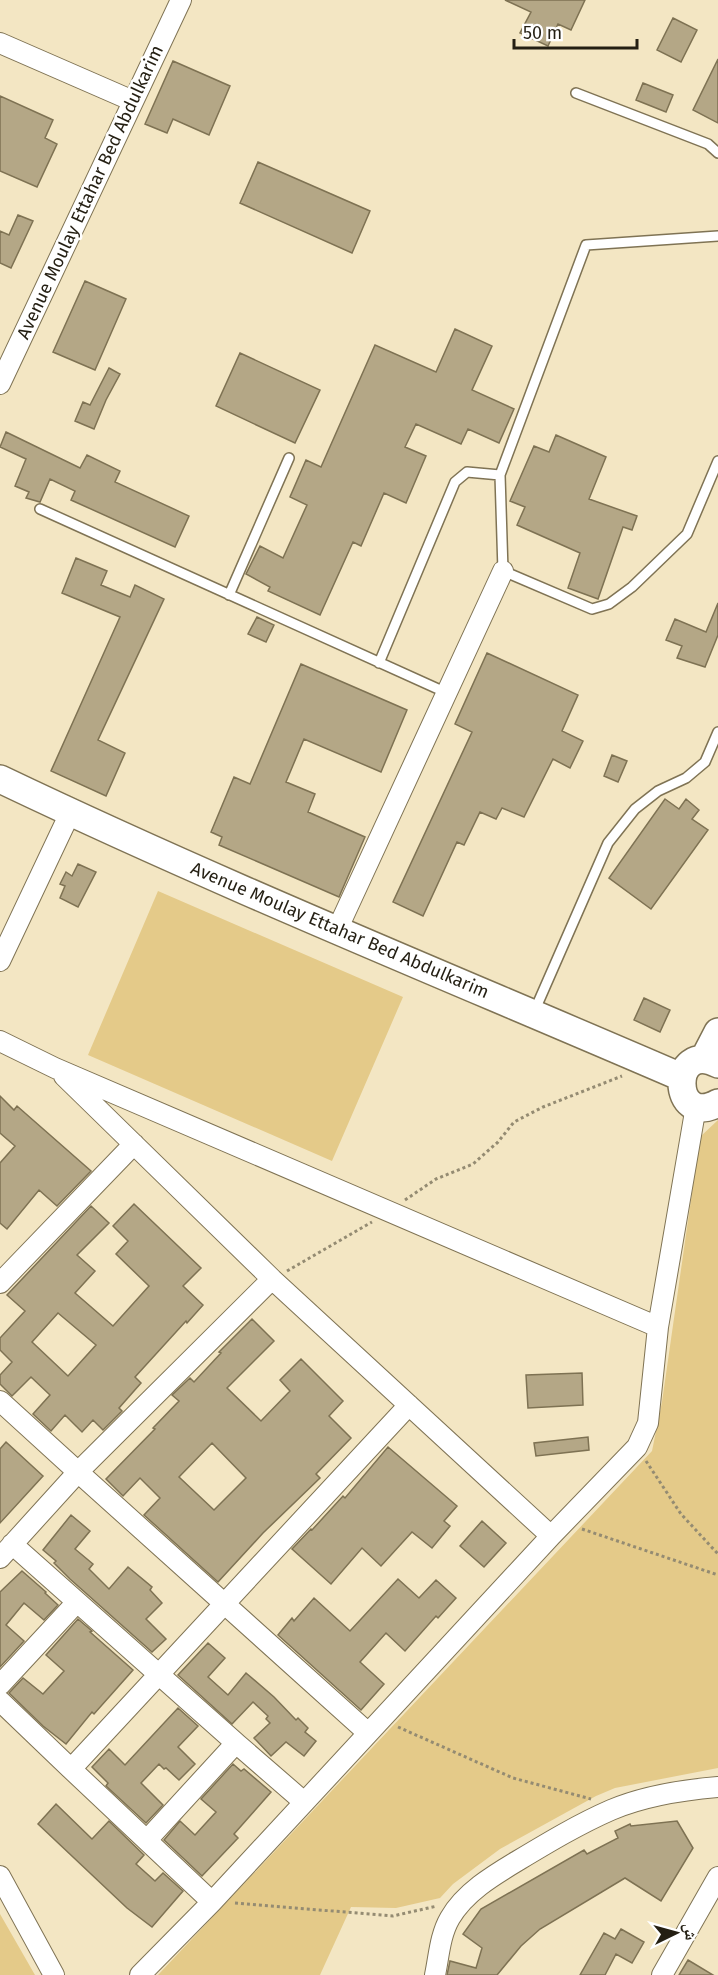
<svg xmlns="http://www.w3.org/2000/svg" width="718" height="1975" font-family="'Fira Sans','Noto Naskh Arabic',sans-serif">
<rect width="100%" height="100%" fill="#f3e6c3"/>
<path fill="#e4ca89" d="M158,891L403,997L332,1161L88,1055Z
M718,1120V1768L615,1788L596,1796L500,1849L453,1884L440,1898L396,1908L351,1907L320,1975H158L652,1451L662,1402L700,1137Z
M0,1914L35,1975H0Z"/>
<path fill="#b4a786" stroke="#7e7253" stroke-width="1.5" fill-rule="evenodd" d="M505,0H585L571,30L558,24L548,46L520,33L531,12Z
M673,18L697,30L681,62L657,50Z
M718,59V123L693,110Z
M173,61L230,86L209,135L173,119L167,133L145,124Z
M643,83L673,95L666,112L636,100Z
M0,96L53,120L45,138L57,144L37,187L0,171Z
M258,162L370,211L352,253L240,203Z
M18,215L33,221L11,268L0,263V231L9,235Z
M85,281L126,299L95,370L53,352Z
M455,329L492,346L472,390L514,409L499,443L468,429L461,444L416,424L405,447L426,456L406,503L384,493L361,546L353,542L320,615L268,591L270,587L246,574L260,546L283,558L307,505L290,497L306,460L321,467L375,345L436,372Z
M240,353L320,390L295,443L216,406Z
M109,368L120,374L106,400L94,429L75,421L83,402L90,405Z
M6,432L80,468L87,455L120,471L115,482L189,516L175,547L71,500L75,491L50,479L40,502L26,498L29,492L15,486L26,459L0,447Z
M556,435L606,457L589,499L637,516L632,530L623,527L598,599L568,588L580,553L517,525L525,507L510,501L534,446L549,452Z
M76,558L107,571L101,585L130,597L135,585L164,599L98,740L125,753L106,796L51,771L120,617L62,593Z
M718,603V635L705,667L677,658L682,646L666,640L675,619L706,632Z
M257,617L274,625L266,642L248,634Z
M487,653L578,695L562,731L583,741L570,768L553,759L524,817L502,808L496,819L480,812L464,845L457,842L423,916L393,902L472,732L455,724Z
M301,664L407,710L381,772L304,739L286,782L315,794L308,812L365,837L339,897L219,845L222,837L211,832L234,777L250,784Z
M612,755L627,761L618,782L604,776Z
M665,799L679,809L686,799L699,810L692,819L708,830L651,909L609,878Z
M78,864L96,872L78,907L60,898L65,886L60,884L66,872L72,876Z
M644,998L670,1010L660,1032L634,1020Z
M0,1096L14,1110L17,1106L91,1171L57,1206L39,1190L7,1229L0,1223V1163L15,1146L0,1133Z
M134,1204L201,1268L183,1286L203,1305L187,1323L186,1321L135,1377L141,1383L119,1408L122,1411L103,1430L93,1420L82,1432L65,1415L51,1431L33,1414L50,1395L31,1377L12,1396L0,1384V1375L12,1362L0,1350V1338L25,1311L7,1295L91,1206L109,1223L77,1255L95,1271L75,1293L113,1326L149,1286L116,1254L128,1241L113,1226ZM58,1313L96,1345L68,1376L32,1342Z
M252,1319L274,1341L227,1388L261,1421L290,1391L280,1380L301,1359L343,1401L329,1416L351,1438L316,1474L320,1478L263,1533L218,1582L144,1515L160,1498L140,1478L123,1496L106,1479L155,1429L153,1428L179,1401L172,1395L190,1378L194,1382L221,1353L219,1352ZM212,1443L246,1478L214,1510L179,1477Z
M582,1373L583,1405L528,1408L526,1375Z
M588,1437L589,1450L536,1456L534,1443Z
M6,1442L43,1476L0,1523V1449Z
M388,1447L457,1506L444,1521L450,1526L432,1548L412,1532L381,1566L362,1548L331,1584L292,1549L311,1529L312,1530L343,1496L345,1498Z
M71,1515L90,1531L75,1549L93,1564L89,1569L109,1589L128,1567L152,1587L150,1590L162,1603L146,1619L166,1639L152,1652L70,1579L54,1563L56,1561L43,1550Z
M482,1521L506,1543L484,1567L460,1546Z
M22,1571L46,1592L45,1593L58,1605L44,1620L24,1603L6,1625L24,1641L0,1667V1592Z
M398,1579L419,1598L436,1580L456,1598L438,1618L436,1616L405,1651L386,1633L360,1662L384,1684L361,1710L278,1635L292,1618L294,1621L314,1598L350,1631Z
M78,1619L92,1631L90,1632L133,1670L94,1714L92,1712L66,1744L43,1726L9,1693L23,1678L43,1694L64,1671L46,1655Z
M208,1643L225,1658L208,1677L228,1695L246,1673L274,1697L296,1720L298,1718L308,1728L305,1732L316,1741L304,1756L286,1742L271,1756L254,1738L270,1723L266,1719L268,1716L253,1702L232,1724L178,1675Z
M178,1708L198,1726L178,1747L195,1764L179,1780L166,1768L164,1769L159,1764L141,1783L163,1805L146,1823L106,1786L108,1783L92,1767L109,1749L125,1765Z
M233,1764L241,1771L244,1769L271,1792L234,1834L238,1838L202,1876L164,1840L180,1821L195,1835L216,1812L201,1799Z
M56,1804L92,1839L109,1821L144,1855L136,1864L155,1881L163,1873L183,1891L152,1927L127,1908L38,1824Z
M677,1821L693,1848L661,1901L625,1878L540,1929L521,1946L497,1975H447L450,1961L476,1968L482,1948L463,1934L481,1909L584,1850L587,1854L618,1838L615,1831L630,1824L631,1826Z
M621,1929L644,1942L632,1963L616,1954L605,1975H580L604,1933L615,1939Z
M688,1960L713,1975H679Z"/>
<g fill="none" stroke-linecap="round" stroke-linejoin="round">
<g stroke="#7f7354" stroke-width="12">
<path id="lane" d="M576,93L708,144L718,153
M718,236L586,245L500,475L503,571L592,609L609,604L632,587L687,534L718,461
M40,509L447,693
M229,595L289,458
M379,663L455,482L467,472L500,475
M534,1012L608,843L635,809L658,791L686,778L705,762L718,732"/>
</g>
<g stroke="#7f7354" stroke-width="22">
<path id="street" d="M0,43L133,101
M0,384L181,0
M337,930L503,571
M0,961L70,813
M0,1041L55,1068L658,1327L696,1106
M64,1076L272,1279
M0,1283L134,1144
M0,1401L78,1472L0,1558
M12,1544L236,1743
M0,1685L77,1602
M0,1701L71,1769L409,1405
M367,1732L78,1472L272,1279L551,1536
M71,1769L212,1902
M147,1840L236,1743L304,1802
M0,1876L54,1975
M140,1975L212,1902L551,1536L637,1447L648,1423L658,1327
M435,1975C439,1956 440,1935 450,1918C465,1892 494,1875 519,1860C549,1842 579,1824 611,1810C644,1796 682,1790 718,1787
M662,1975L718,1877"/>
</g>
<g stroke="#7f7354" stroke-width="30">
<path id="secondary" d="M0,779C224,886 454,979 681,1077
M704,1059L718,1032
M718,1064C669,1039 671,1129 718,1103"/>
</g>
<path stroke="#948b72" stroke-width="3" stroke-dasharray="3 3" stroke-linecap="butt" d="M405,1200L436,1179L473,1164L498,1142L514,1122L543,1107L622,1076
M287,1271L372,1222
M646,1461L681,1514L718,1554
M582,1529L718,1575
M398,1727L513,1778L591,1799
M235,1903L393,1916L437,1906"/>
<use href="#lane" stroke="#fff" stroke-width="9"/>
<use href="#street" stroke="#fff" stroke-width="20"/>
<use href="#secondary" stroke="#fff" stroke-width="27"/>
</g>
<g text-anchor="middle" dominant-baseline="central" stroke-width="5" stroke-linejoin="round" paint-order="stroke">
<g font-size="18" fill="#241f13" stroke="#fff">
<text transform="translate(90 192) rotate(-65)">Avenue Moulay Ettahar Bed Abdulkarim</text>
<text transform="translate(340 930) rotate(23)">Avenue Moulay Ettahar Bed Abdulkarim</text>
</g>
</g>
<g transform="translate(676 1933) rotate(85)" stroke="#ffffff" stroke-width="4.5" paint-order="stroke">
<path d="M0-4.5L10 22L0 15L-10 22Z" fill="#241f13"/>
<text y="-9" font-size="16" font-weight="bold" text-anchor="middle" fill="#241f13">ش</text>
</g>
<path d="M514 39v9h123v-9" fill="none" stroke="#241f13" stroke-width="3"/>
<text x="523" y="39" font-size="18" fill="#241f13" stroke="#ffffff" stroke-width="4.5" paint-order="stroke">50 m</text>
</svg>
